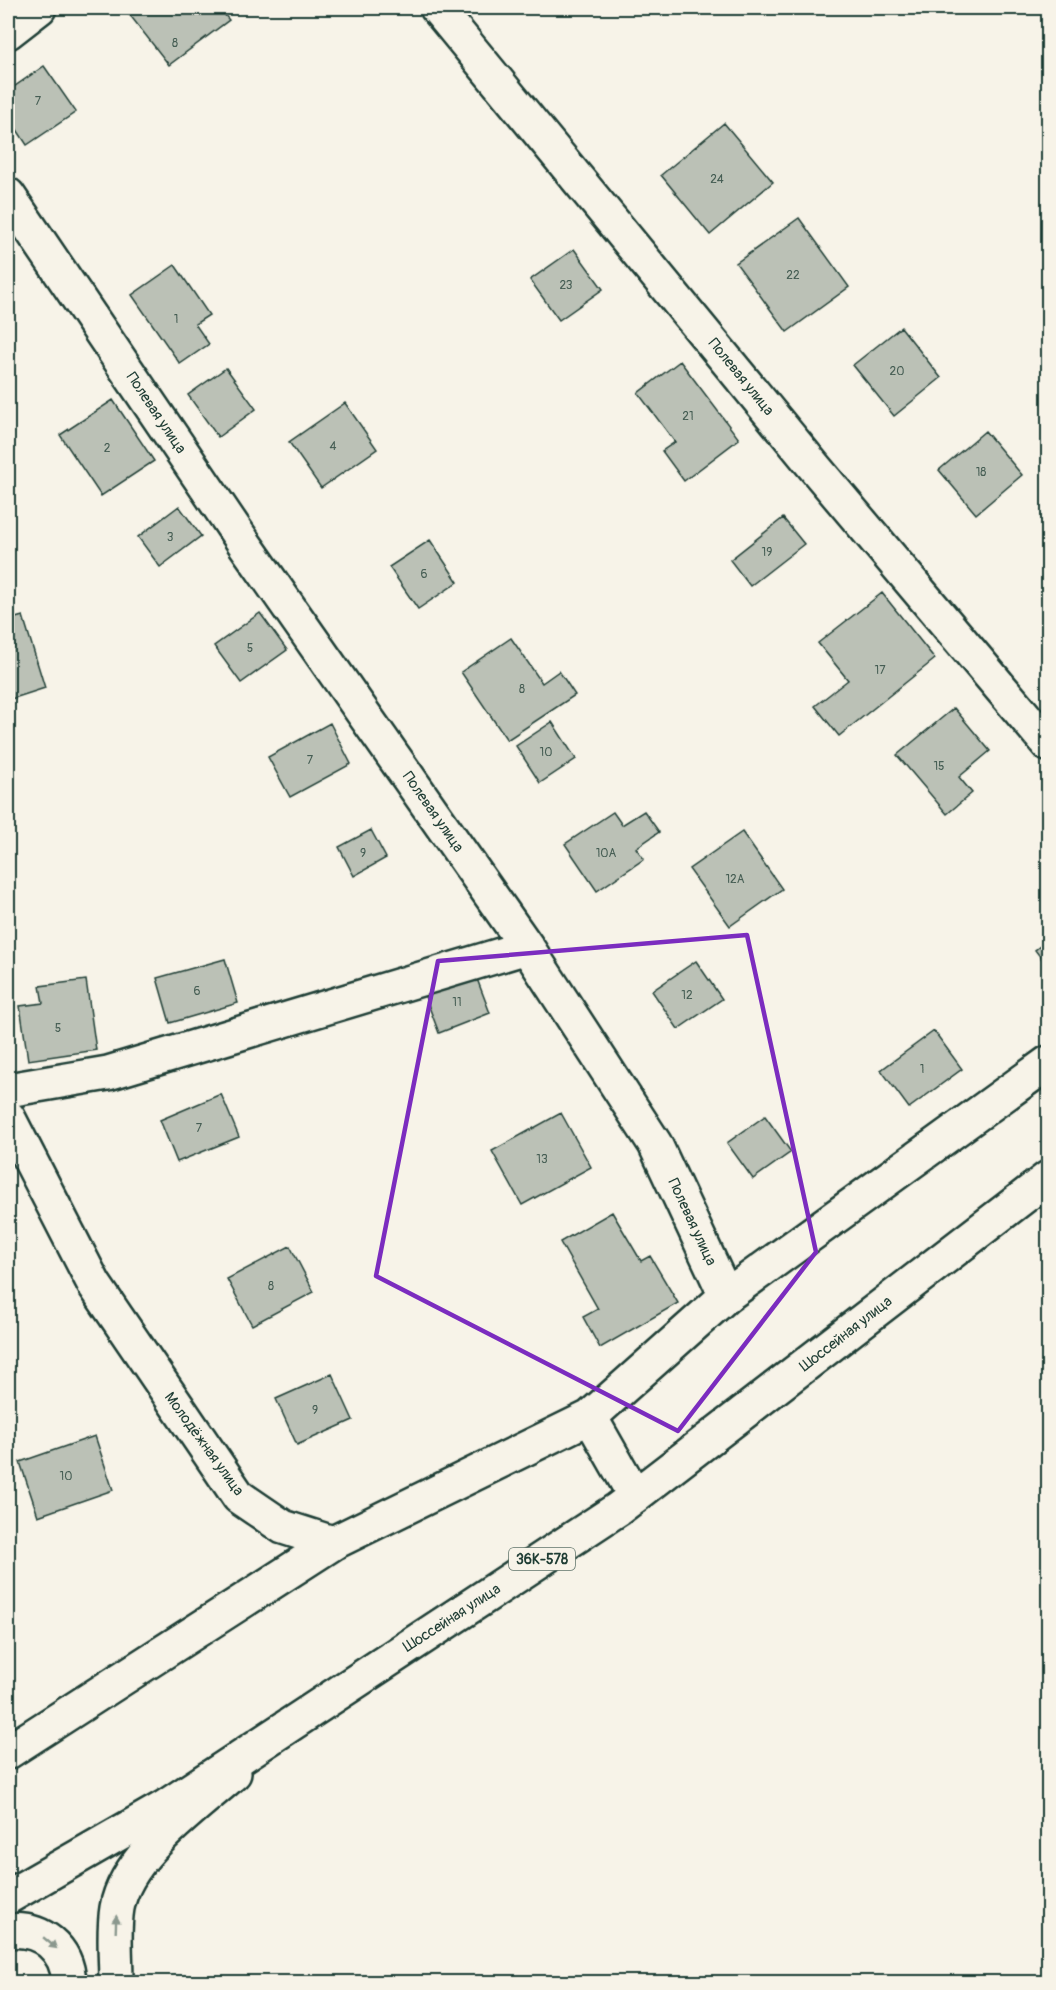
<svg xmlns="http://www.w3.org/2000/svg" width="1056" height="1990" font-family="Pangolin,sans-serif">
<rect width="100%" height="100%" fill="#f7f3e8"/>
<filter id="ink" filterUnits="userSpaceOnUse"><feTurbulence type="fractalNoise" baseFrequency=".0167" numOctaves="2"/><feDisplacementMap in="SourceGraphic" scale="12" xChannelSelector="R" yChannelSelector="G"/><feConvolveMatrix kernelMatrix="1 2 1 2 8 2 1 2 1" color-interpolation-filters="sRGB"/></filter>
<g filter="url(#ink)">
<path fill="#bbc1b6" stroke="#1f3d34" stroke-width="1.5" d="M138,8H219L229,20L169,65L129,14Z
M44,66L76,112L27,145L8,116V91Z
M724,123L773,182L710,235L661,175Z
M799,218L849,287L787,332L736,263Z
M574,249L603,289L559,320L530,280Z
M175,265L209,315L195,324L209,344L180,364L132,295Z
M901,327L941,378L894,416L853,365Z
M680,361L739,439L684,481L662,451L675,442L638,393Z
M226,368L256,409L218,437L188,395Z
M113,400L154,461L101,496L60,435Z
M345,403L377,449L321,488L289,442Z
M985,431L1022,475L976,514L939,470Z
M179,506L201,536L160,567L138,537Z
M783,518L804,544L750,586L730,560Z
M430,540L458,582L418,609L389,567Z
M1048,588V601L1042,593Z
M882,593L935,659L839,736L815,706L848,680L818,643Z
M260,613L287,650L241,683L214,646Z
M23,616L45,688L8,700V620Z
M511,638L542,683L559,671L575,695L507,740L461,672Z
M954,708L990,751L959,777L972,793L947,814L897,755Z
M552,722L576,759L540,783L516,746Z
M330,723L351,764L290,797L268,757Z
M644,811L659,832L636,848L644,859L597,891L565,844L613,812L622,825Z
M371,830L386,858L354,876L339,847Z
M742,832L782,889L730,926L689,869Z
M1048,940V967L1035,950Z
M225,959L238,1003L170,1023L157,978Z
M696,961L722,999L678,1029L652,991Z
M474,971L490,1013L439,1033L423,991Z
M86,980L96,1050L28,1060L20,1006L43,1003L40,986Z
M934,1031L962,1069L909,1108L881,1070Z
M221,1094L239,1137L177,1162L160,1120Z
M561,1113L591,1167L522,1205L492,1151Z
M765,1116L791,1152L753,1179L727,1143Z
M612,1212L641,1261L650,1256L678,1303L600,1348L583,1317L598,1309L560,1242Z
M290,1246L314,1292L252,1325L227,1279Z
M332,1374L353,1420L297,1445L276,1399Z
M95,1436L113,1490L38,1516L20,1462Z"/>
<g fill="none" stroke-linecap="round" stroke-linejoin="round">
<g stroke="#1f3d34" stroke-width="38">
<path id="minor" d="M437,8L816,469L1048,744
M8,32L39,8
M8,195L246,546L527,947L655,1144L726,1296L590,1417L333,1543L283,1527L239,1497L94,1284L8,1117
M8,1090L108,1073L527,947
M726,1296L1048,1063
M590,1417L635,1496
M8,1752L333,1543
M8,1931C41,1927 67,1948 69,1982
M116,1982C116,1958 113,1932 117,1908C126,1855 195,1808 234,1773"/>
</g>
<g stroke="#1f3d34" stroke-width="38">
<path id="major" d="M8,1897L165,1807L618,1509L1048,1178"/>
</g>
<use href="#minor" stroke="#f7f3e8" stroke-width="33"/>
<use href="#major" stroke="#f7f3e8" stroke-width="33"/>
</g>
<defs><path id="oneway-solid" d="M-6-.8H1V-3.2L6.5 0L1 3.2V.8H-6Z" transform="scale(1.5)"/></defs>
<g fill="#8b988e">
<use href="#oneway-solid" transform="translate(116 1924) rotate(-88)"/>
<use href="#oneway-solid" transform="translate(50 1943) rotate(40)"/>
</g>
</g>
<path fill="none" stroke="#7b2cbf" stroke-width="4.5" stroke-linejoin="round" d="M747,935L816,1252L678,1431L376,1276L438,961Z"/>
<g text-anchor="middle" dominant-baseline="central" stroke-width="4.5" stroke-linejoin="round" paint-order="stroke">
<g font-size="12" fill="#465e54">
<text x="175" y="43">8</text>
<text x="38" y="101">7</text>
<text x="717" y="179">24</text>
<text x="793" y="275">22</text>
<text x="566" y="285">23</text>
<text x="176" y="319">1</text>
<text x="897" y="371">20</text>
<text x="688" y="416">21</text>
<text x="333" y="446">4</text>
<text x="107" y="448">2</text>
<text x="981" y="472">18</text>
<text x="170" y="537">3</text>
<text x="767" y="552">19</text>
<text x="424" y="574">6</text>
<text x="250" y="648">5</text>
<text x="880" y="670">17</text>
<text x="522" y="689">8</text>
<text x="546" y="752">10</text>
<text x="310" y="760">7</text>
<text x="939" y="766">15</text>
<text x="363" y="853">9</text>
<text x="606" y="853">10А</text>
<text x="735" y="879">12А</text>
<text x="197" y="991">6</text>
<text x="687" y="995">12</text>
<text x="457" y="1002">11</text>
<text x="58" y="1028">5</text>
<text x="922" y="1069">1</text>
<text x="199" y="1128">7</text>
<text x="542" y="1159">13</text>
<text x="271" y="1286">8</text>
<text x="315" y="1410">9</text>
<text x="66" y="1476">10</text>
</g>
<rect fill="#f7f3e8" stroke="#60746a" stroke-width="1.5" x="509" y="1548" width="66" height="22" rx="4.5"/>
<g font-size="14" font-weight="bold" fill="#1f3d34">
<text x="542" y="1559">36К-578</text>
</g>
<g font-size="15" fill="#1f3d34" stroke="#f7f3e8">
<text transform="translate(741 377) rotate(51)">Полевая улица</text>
<text transform="translate(156 413) rotate(56)">Полевая улица</text>
<text transform="translate(433 812) rotate(55)">Полевая улица</text>
<text transform="translate(692 1222) rotate(65)">Полевая улица</text>
<text transform="translate(846 1334) rotate(-38)">Шоссейная улица</text>
<text transform="translate(204 1444) rotate(54)">Молодёжная улица</text>
<text transform="translate(452 1618) rotate(-33)">Шоссейная улица</text>
</g>
</g>
<rect width="1056" height="1990" fill="none" stroke="#f7f3e8" stroke-width="30"/>
<rect x="15" y="15" width="1026" height="1960" fill="none" stroke="#1f3d34" stroke-width="2" filter="url(#ink)"/>
</svg>
